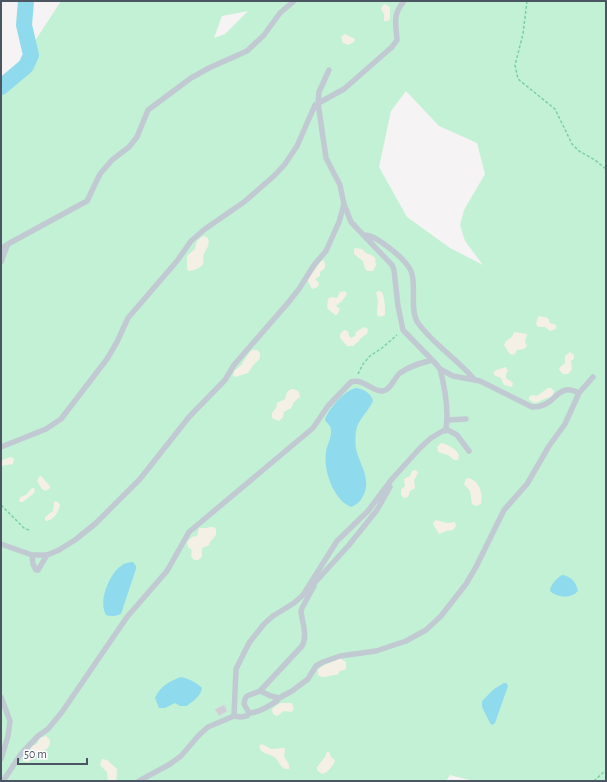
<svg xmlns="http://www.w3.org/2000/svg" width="607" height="782" font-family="'Alegreya Sans',sans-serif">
<rect width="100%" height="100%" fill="#f5f3f3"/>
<path fill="#c3f1d5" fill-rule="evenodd" d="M61,1H606V781H474L450,775L446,781H1V93ZM248,11L225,34L214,38L222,16ZM406,91L439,126L477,143L485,174L464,210L460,225L465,241L483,265L450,248L407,217L379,167L391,111Z"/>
<path fill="#f5f0e5" d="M385,4L390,7V19L388,21H384V14L381,9L382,6Z
M345,34L355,39L354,42L348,45L343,43L341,37Z
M203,236L208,238C210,246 207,247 204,254C202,257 204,261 203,264C201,268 193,271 188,271L187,268V256L195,249L197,241Z
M355,248L362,249L366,253L373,256L375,258L376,265L373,271H367L365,269L363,261L354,254V249Z
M323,260L325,263V268L320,272V276L315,279L319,283L318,287L312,289L308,281V279L321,261Z
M345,291L347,294L342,301L336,306L340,309L337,315H335L327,308L328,299L331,297L337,298L340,292Z
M378,291L382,292C385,298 385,308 385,315L380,317L377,315V313L378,300L376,293Z
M539,316L548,318L550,323L556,325V329L550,331L545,327H538L536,324L538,317Z
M364,327L368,329L367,334L361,338L359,341L353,346H347L340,338V334L344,330L348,331L349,336L351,338L355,336L356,332Z
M514,332L527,334L525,342L527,346L524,349L517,350L515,354L512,355L509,353L504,345L506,341L512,337Z
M252,350H257L260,353C261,362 255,361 252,367C250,369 250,371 248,373L235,377L233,375L234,371C236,369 240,367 242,364C245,359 248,354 252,350Z
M570,352L574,355V359L571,361L572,369L568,374H563L560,371L559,368L565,363V356Z
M506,367L508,371L506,374V378L513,383L512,387L504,385L501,378L494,375V372L496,370Z
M548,388H551L554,391L552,397L544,399L536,403L529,400V397L532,395L537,396Z
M291,389C296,389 300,391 300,397L294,402L291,408L284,412L283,417L279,421L272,418V413L276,408L277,403L285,399L287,392Z
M441,443C449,445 455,448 459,455L458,460H454L448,455L438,452L437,447Z
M11,457L14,459L13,464L1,466V461L5,459Z
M416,470L418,473L414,480L415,488L410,491L408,497L404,498L401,495V490L405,486L404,479L410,476L412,471Z
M41,476L50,486V488L46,491L42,489L37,481L39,477Z
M469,478C480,482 483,493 481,504L476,506L472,504L470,491L464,484L466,479Z
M33,488L35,489L34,493L23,502H19L20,497L26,495L31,489Z
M56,501L60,504C59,512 54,519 47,521L45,520V517L53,511L54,502Z
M436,520L447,523L455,522L456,526L453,530L446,531L439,534C438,533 433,524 433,523Z
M210,527H213L216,529V535L210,542L209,545L202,548V557L198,560H194L191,556L192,550L188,547L187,542L192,537L197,536L199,528H207Z
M338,659H341L346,662V668L345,670L340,671L337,675C329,674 325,680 318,675V670C323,664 331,663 338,659Z
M280,703H292L294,709L291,712L284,711L277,716L273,714L272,709Z
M46,736L50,740V744L47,749L38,752L36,756L28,762L23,761V757L29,752L32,746L37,744C39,739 40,737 46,736Z
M262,744L271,749L284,748L285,749L284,756L289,765V769C280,770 280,761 274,757C270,754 265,754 261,751L259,746Z
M327,752H329L331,757L335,760C335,764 330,768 327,772L322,774L317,770V767L325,757Z
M102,759L107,760L117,769L116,781H108L107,772L100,765Z"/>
<path fill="#90daee" d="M356,388C364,389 371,393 373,401C368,412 358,419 356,431C355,438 355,446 357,453C362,468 372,482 362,498C359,503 356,505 351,507C333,500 323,469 326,452C327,444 332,438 331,430C331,425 327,424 325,420C328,409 346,389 356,388Z
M133,562L136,566V569L121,614C116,616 112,617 106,615C98,602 109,574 121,566C124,563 129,562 133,562Z
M562,575C571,576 576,582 578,591C571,599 558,598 550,591C550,585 557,578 562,575Z
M181,677C189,679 196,682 202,688C201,696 193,701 187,706H180L175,703L165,708H159L155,698C160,686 170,681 181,677Z
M504,683H506L508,686L495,723L492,725L490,723L482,707V701L494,689Z"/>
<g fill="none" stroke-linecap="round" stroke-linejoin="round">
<path stroke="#90daee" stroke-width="16" d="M1,87L26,66L31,55L24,25L26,1"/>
</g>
<path fill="#cdcfd5" stroke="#d7d9de" d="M224,705L227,711L219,716L215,709Z"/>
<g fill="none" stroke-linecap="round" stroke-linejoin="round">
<path stroke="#7ad0a6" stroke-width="1.5" stroke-dasharray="3 2" stroke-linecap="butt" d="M527,1L523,34L515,65L518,79L555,109L572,144L579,151L595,160L606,169
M358,374L363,364L370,356L382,348L397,335
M1,468L2,469
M1,505L24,528L31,531
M594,781L606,770"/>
<path stroke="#c1cad2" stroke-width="5.5" d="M344,204L351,222L392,265L394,270L398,306L403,330L436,364L440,369L453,376L480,381L532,407C553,407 554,392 566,390C570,389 575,391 579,393
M364,235C373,235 381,242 388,247C396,253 407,262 411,271C417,284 409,310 418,323C433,344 457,359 474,379
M1,249L8,244L87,201L100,174L112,160L129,147L137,137L148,110L191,78L209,68L247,51L264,35L280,13L294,1
M1,262L7,246
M440,369C445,388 449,409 446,429L445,431
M447,420L466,419
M1,447L46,429L61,419L107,359L117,342L128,318L177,261L191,241L205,229L244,202L275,175L285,164L297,146L315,105L344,89L392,47L397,40C396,23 392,16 404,1
M1,544L32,555H47L59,550L75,540L95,524L140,479L189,417L225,380L234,365L287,304L299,289L314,265L326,251L339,222L344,204L340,185L326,158L318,103L319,92L329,70
M32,555L33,564L36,570H38L47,555
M310,588L349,545L377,510L390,487
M260,691L271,696L279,698L292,691L308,679L316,666L323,662L340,656L376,651L406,641L426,630L441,616L466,584L476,567L504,510L527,484L549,446L565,424L579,393L593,377
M1,697L10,721L8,736L1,759
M279,698L277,701C268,706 259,713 249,713L244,704L245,699L247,696L260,691L302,646C308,636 302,622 301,611L302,608L314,586
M234,716L236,669L249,643L264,624L273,616L294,603L303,595L337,541L368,511L392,479L420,448L431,438L446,429L457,435L469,451
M3,781L21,754L38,736L48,729L62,712L127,617L167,571L189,532L313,428L328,406L351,382C364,378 372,392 383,391C391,390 394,378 400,373C409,366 421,363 432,360
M139,781L170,764L181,756L199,735L208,727L234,716L240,717L247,716L249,713"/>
</g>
<rect width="607" height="782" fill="none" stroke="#4a5661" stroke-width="4"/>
<path d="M18 758v6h69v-6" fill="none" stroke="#4a5661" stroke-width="2"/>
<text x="24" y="758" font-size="12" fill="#4a5661" stroke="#ffffff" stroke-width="3" paint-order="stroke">50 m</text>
</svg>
